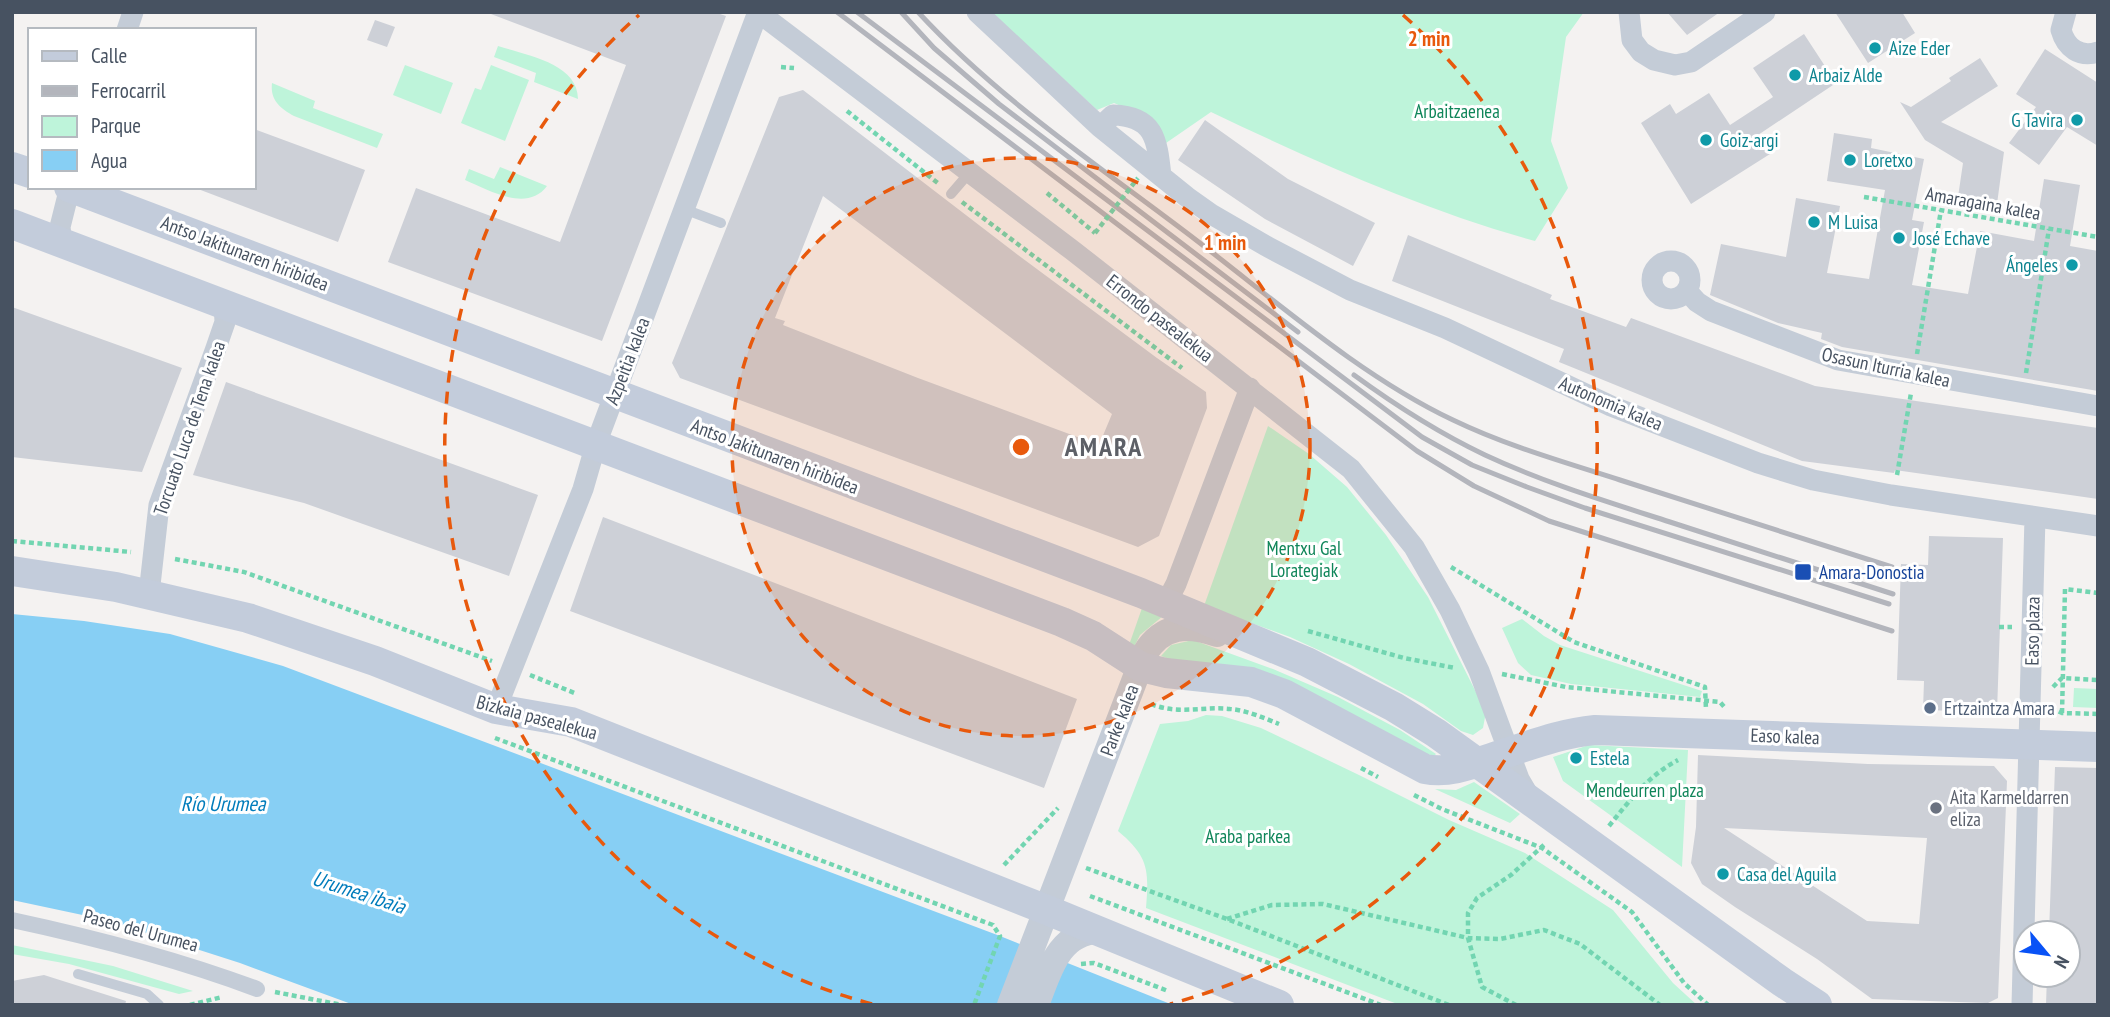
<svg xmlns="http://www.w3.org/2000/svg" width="2110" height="1017" font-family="'PT Sans Narrow',sans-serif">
<rect width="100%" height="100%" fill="#f4f2f1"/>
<path fill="#bef4da" d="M991,12H1584L1566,37L1551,141L1568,188L1535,241C1423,210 1316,162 1211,112L1166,143L1144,116L1114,103L1097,110Z
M498,46C525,55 578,63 578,99L534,82L536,73L494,57Z
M405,65L453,83L441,114L393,95Z
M491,65L529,80L505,141L461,123L475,88L481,90Z
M272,83L315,101L313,108L383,134L377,148L294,116C280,108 270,100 272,83Z
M500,167L547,186C527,213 489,190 465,180L469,169L494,179Z
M1268,426L1309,454L1347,487L1386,535L1428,597L1486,712L1483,728L1473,735L1461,731L1423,704L1349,664L1290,637L1204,606Z
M1142,608L1163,616L1140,635L1134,647L1129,645Z
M1522,619L1544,636L1560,645L1702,691L1700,697L1571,684L1531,675L1518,663L1502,628Z
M1193,640L1273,669L1338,697L1400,730L1436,754L1434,756L1417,751L1161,656L1171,645Z
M2074,688L2098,689V708L2073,707Z
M1206,715L1222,716L1261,728L1359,775L1449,820L1525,853L1613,910L1673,983L1697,1005H1400L1146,908C1149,870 1149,857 1118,831L1160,724L1188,721Z
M1589,745L1688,750L1682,867L1563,781L1553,757Z
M1474,782L1520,814L1510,823L1435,789L1456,790Z
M12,945L113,966L193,991L179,994L69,964L12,954Z"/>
<path fill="#87cff4" d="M12,614L84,621L170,634L283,666L1000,936L1173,1005H354L240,963L106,920L12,900Z"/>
<path fill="#cdd0d7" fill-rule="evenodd" d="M491,12H714L726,16L602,341L388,262L416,188L560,242L626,65L491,14Z
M1667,12H1720L1687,35Z
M1835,12H1902L1915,33L1868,63Z
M375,20L395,27L387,47L367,40Z
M1804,34L1836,83L1758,135L1770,154L1691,204L1641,123L1670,104L1676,114L1709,93L1730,125L1773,97L1753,68Z
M2045,49L2098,83V146L2067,127L2039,165L2009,143L2036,107L2016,94Z
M1980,58L1998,86L1941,122L2004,152L1997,204L1958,197L1963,163L1925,140L1900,102L1911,107L1951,81L1949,78Z
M803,90L1018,255L1157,358L1206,392L1207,408L1159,536L1138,547L680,378L672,363L779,97ZM823,196L1112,414L1099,445L918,378L783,325L785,321L775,318Z
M1205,120L1288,179L1375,223L1353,266L1265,219L1178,160Z
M254,129L365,170L338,242L198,189V187H254Z
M1834,133L1872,139L1871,148L1924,159L1912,220L1924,222L1912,285L1968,294L1980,231L2034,241L2044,179L2080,185L2070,246L2098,251V391L1842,347L1821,339L1822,333L1778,323L1710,295L1721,244L1786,257L1796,198L1840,206L1827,273L1869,279L1885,190L1827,181Z
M1408,235L1552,295L1550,299L1626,327L1631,318L1815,386L2098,428V499L1895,470L1894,473L1802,461L1559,362L1564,349L1392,281Z
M12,307L182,368L142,472L12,457Z
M226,382L538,495L509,576L304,503L193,475Z
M603,517L1077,699L1044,788L570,611Z
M1929,536L2003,538L1997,712L1923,710L1924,681L1897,680L1901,564L1928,565Z
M1698,755L1868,764L1994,766L2007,781L1998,998L1988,1003L1872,999L1817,959L1735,907L1702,884L1691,863L1696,827ZM1724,828L1927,838L1919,924L1867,921Z
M2055,767L2098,768V1005H2046L2047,975H2068V933H2049Z
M44,975L126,1001L125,1005H12V981Z"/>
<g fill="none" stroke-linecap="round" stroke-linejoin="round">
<path stroke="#72d5b1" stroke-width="4.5" stroke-dasharray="5 3.5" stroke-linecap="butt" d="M781,67L794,68
M847,111L939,184
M1047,193L1095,233
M1864,197L2098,237
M962,202L1182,368
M1917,354L1941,210
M2026,373L2049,229
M1897,475L1911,393
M12,541L131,552
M175,559L244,572L492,661
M1451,567L1574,642L1705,687L1706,710
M1999,627H2012
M1308,631L1404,658L1455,668
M1502,674L1566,687L1720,702L1726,709
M530,675L577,694
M2053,687L2062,678L2098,680
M1151,704C1178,715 1203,706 1230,709C1246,710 1264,718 1279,724
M2051,708L2062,713L2098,714
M2062,713L2065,589L2098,593
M495,738L993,925L1000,936L974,1005
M1361,768L1378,777
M1414,795L1442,809L1542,848L1632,912L1684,983L1708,1005
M1609,826C1630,800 1648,776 1678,760
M1004,865L1058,808
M1086,868L1227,919L1449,1005
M1090,896L1381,1005
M1227,919L1272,905L1323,904L1468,938L1500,939L1544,930L1580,944L1660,1005
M1081,964L1094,963L1168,991
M275,992L342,1005
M190,1005L222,997
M1516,1005L1482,987L1468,938V913L1477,898L1511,875L1546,843"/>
<path stroke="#c4ccd7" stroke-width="10" d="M951,194L970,172
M684,209L721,223
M78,974L147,994L159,1005"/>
<path stroke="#c4ccd7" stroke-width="16" d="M12,920C96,938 177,959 257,989"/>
<path stroke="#c4ccd7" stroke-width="21" d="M977,12L1100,127L1187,197L1211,214L1268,247L1350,290L1445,328L1611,406L1758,463L1813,480L1891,495L2098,526
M1629,12L1632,40L1641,52L1654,60L1675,65L1691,62L1765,12
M2066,12L2061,30C2066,48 2080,58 2098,52
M127,30L133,12
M1100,127L1113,115C1155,116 1157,140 1161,176
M62,243L60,227L70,187
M1652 280a19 19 0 1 1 38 0a19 19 0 1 1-38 0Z
M1688,292L1697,302L1711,311L1838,360L2098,406
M149,594L159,505L216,348L225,322L224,304
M1166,603L1176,584L1250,388
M496,709L583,489L596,444L758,12L1072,250L1351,469L1414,547L1450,610L1479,671L1519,779L1529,796
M2022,1005L2035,517"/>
<path stroke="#c4ccd7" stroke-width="26" d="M1010,1005L1145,653C1163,624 1188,624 1217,634
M1036,1005C1049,972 1058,932 1099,931"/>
<path stroke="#c3ccdb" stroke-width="30" d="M12,167L30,173
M69,187L1141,593L1307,662L1394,707L1436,733L1782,982L1817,1005
M12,224L1062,622L1093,636L1141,667L1166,673L1251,682L1284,694L1425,769C1451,774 1475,763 1500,755C1531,745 1562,733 1595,730L2098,747
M12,571L116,587L248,618L375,661L496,709L571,722L1047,910L1279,1005"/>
<path stroke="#b3b5bc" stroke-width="5" d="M837,12L1417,451L1474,486L1549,521L1892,631
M857,12L1422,437L1472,465L1527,487L1585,508L1889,604
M901,12L934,48L999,104L1298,332
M918,12C999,100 1102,168 1196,240C1277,302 1362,377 1453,420C1507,446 1564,462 1620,480C1711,509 1802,538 1892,567
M1354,375C1395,405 1439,433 1485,455C1545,483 1608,502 1670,522C1744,546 1819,570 1893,594"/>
<path stroke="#72d5b1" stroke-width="4.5" stroke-dasharray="5 3.5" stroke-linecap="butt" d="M1095,233L1138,178"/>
</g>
<circle cx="1021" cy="447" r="289" fill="#e8590c" fill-opacity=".12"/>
<g fill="none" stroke="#e8590c" stroke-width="3.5" stroke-dasharray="12 9">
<circle cx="1021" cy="447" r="289"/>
<path d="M872 1004A577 577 0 0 1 639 15M1403 15A577 577 0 0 1 1170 1004"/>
</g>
<g fill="#0f9aa8" stroke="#fff" stroke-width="2.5">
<circle cx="1875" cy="48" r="7"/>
<circle cx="1795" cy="75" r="7"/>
<circle cx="2077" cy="120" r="7"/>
<circle cx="1706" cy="140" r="7"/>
<circle cx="1850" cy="160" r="7"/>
<circle cx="1814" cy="222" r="7"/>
<circle cx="1899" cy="238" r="7"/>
<circle cx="2072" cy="265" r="7"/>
<circle cx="1576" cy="758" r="7"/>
<circle cx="1723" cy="874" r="7"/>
</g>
<rect fill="#1a4fb4" stroke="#fff" stroke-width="2.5" x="1794" y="563" width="18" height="18" rx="3.5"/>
<circle fill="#5c6f8a" stroke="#fff" stroke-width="2.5" cx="1930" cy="708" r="7"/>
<circle fill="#6b7280" stroke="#fff" stroke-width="2.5" cx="1936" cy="808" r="7"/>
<g text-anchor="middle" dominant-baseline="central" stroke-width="6" stroke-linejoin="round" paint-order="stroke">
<g font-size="19" fill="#0d838f" stroke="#fff" text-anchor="start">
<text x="1889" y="48">Aize Eder</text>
<text x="1809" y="75">Arbaiz Alde</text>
<text x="2063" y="120" text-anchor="end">G Tavira</text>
<text x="1720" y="140">Goiz-argi</text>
<text x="1864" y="160">Loretxo</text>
<text x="1828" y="222">M Luisa</text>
<text x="1913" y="238">José Echave</text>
<text x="2058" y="265" text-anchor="end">Ángeles</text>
<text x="1590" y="758">Estela</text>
<text x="1737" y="874">Casa del Aguila</text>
</g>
<g font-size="19" fill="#0f8559" stroke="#fff">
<text x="1457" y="111">Arbaitzaenea</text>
<text x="1304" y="548">Mentxu Gal<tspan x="1304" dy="22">Lorategiak</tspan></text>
<text x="1645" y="790">Mendeurren plaza</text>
<text x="1248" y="836">Araba parkea</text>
</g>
<g font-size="19" fill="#475261" stroke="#fff">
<text transform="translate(1983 203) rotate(10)">Amaragaina kalea</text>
<text transform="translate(245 253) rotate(21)">Antso Jakitunaren hiribidea</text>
<text transform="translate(1160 318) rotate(38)">Errondo pasealekua</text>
<text transform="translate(627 361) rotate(-69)">Azpeitia kalea</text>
<text transform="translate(1886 367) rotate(12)">Osasun Iturria kalea</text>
<text transform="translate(1611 403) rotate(23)">Autonomia kalea</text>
<text transform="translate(189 428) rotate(-71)">Torcuato Luca de Tena kalea</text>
<text transform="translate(775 456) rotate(21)">Antso Jakitunaren hiribidea</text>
<text transform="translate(2032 631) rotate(-89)">Easo plaza</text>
<text transform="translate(537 717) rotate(15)">Bizkaia pasealekua</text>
<text transform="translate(1119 720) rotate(-69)">Parke kalea</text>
<text transform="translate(1785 736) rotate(2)">Easo kalea</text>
<text transform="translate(141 930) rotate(15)">Paseo del Urumea</text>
</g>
<g font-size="19" fill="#164399" stroke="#fff" text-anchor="start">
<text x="1819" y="572">Amara-Donostia</text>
</g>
<g font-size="19" fill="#4e5e75" stroke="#fff" text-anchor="start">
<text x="1944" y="708">Ertzaintza Amara</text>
</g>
<g font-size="19" fill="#5b616d" stroke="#fff" text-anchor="start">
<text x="1950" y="797">Aita Karmeldarren<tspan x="1950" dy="22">eliza</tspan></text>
</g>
<g font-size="21" font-style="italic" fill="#007cbb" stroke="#fff">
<text x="223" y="803">Río Urumea</text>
<text transform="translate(359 892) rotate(18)">Urumea ibaia</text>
</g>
<g font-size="26" font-weight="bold" letter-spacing="2" fill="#5d6067" stroke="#fff">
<text x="1104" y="446">AMARA</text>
</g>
</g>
<circle cx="1021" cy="447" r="10" fill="#e8590c" stroke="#fff" stroke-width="3.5"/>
<g font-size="21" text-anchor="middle" font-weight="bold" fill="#e8590c" stroke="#fff" stroke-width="6" stroke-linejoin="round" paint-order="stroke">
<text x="1429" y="46">2 min</text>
<text x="1225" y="250">1 min</text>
</g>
<rect width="2110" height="1017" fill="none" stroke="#475261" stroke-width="28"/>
<rect x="28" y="28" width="228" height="161" fill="#ffffff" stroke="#b5bac0" stroke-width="2"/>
<rect x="42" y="51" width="35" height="10" fill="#c3ccdb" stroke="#b5bac0" stroke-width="2"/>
<text x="91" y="63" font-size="21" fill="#475261">Calle</text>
<rect x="42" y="86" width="35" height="10" fill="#b3b5bc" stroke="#b5bac0" stroke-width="2"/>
<text x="91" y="98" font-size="21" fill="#475261">Ferrocarril</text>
<rect x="42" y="116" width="35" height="21" fill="#bef4da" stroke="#b5bac0" stroke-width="2"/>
<text x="91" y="133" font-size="21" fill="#475261">Parque</text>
<rect x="42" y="150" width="35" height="21" fill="#87cff4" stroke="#b5bac0" stroke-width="2"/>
<text x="91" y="168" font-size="21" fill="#475261">Agua</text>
<g transform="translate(2047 954) rotate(119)"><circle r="33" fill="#ffffff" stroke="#b5bac0" stroke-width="2"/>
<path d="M0-5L12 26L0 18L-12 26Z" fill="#0952f6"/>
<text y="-10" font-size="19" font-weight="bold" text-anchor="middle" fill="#475261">N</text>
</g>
</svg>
